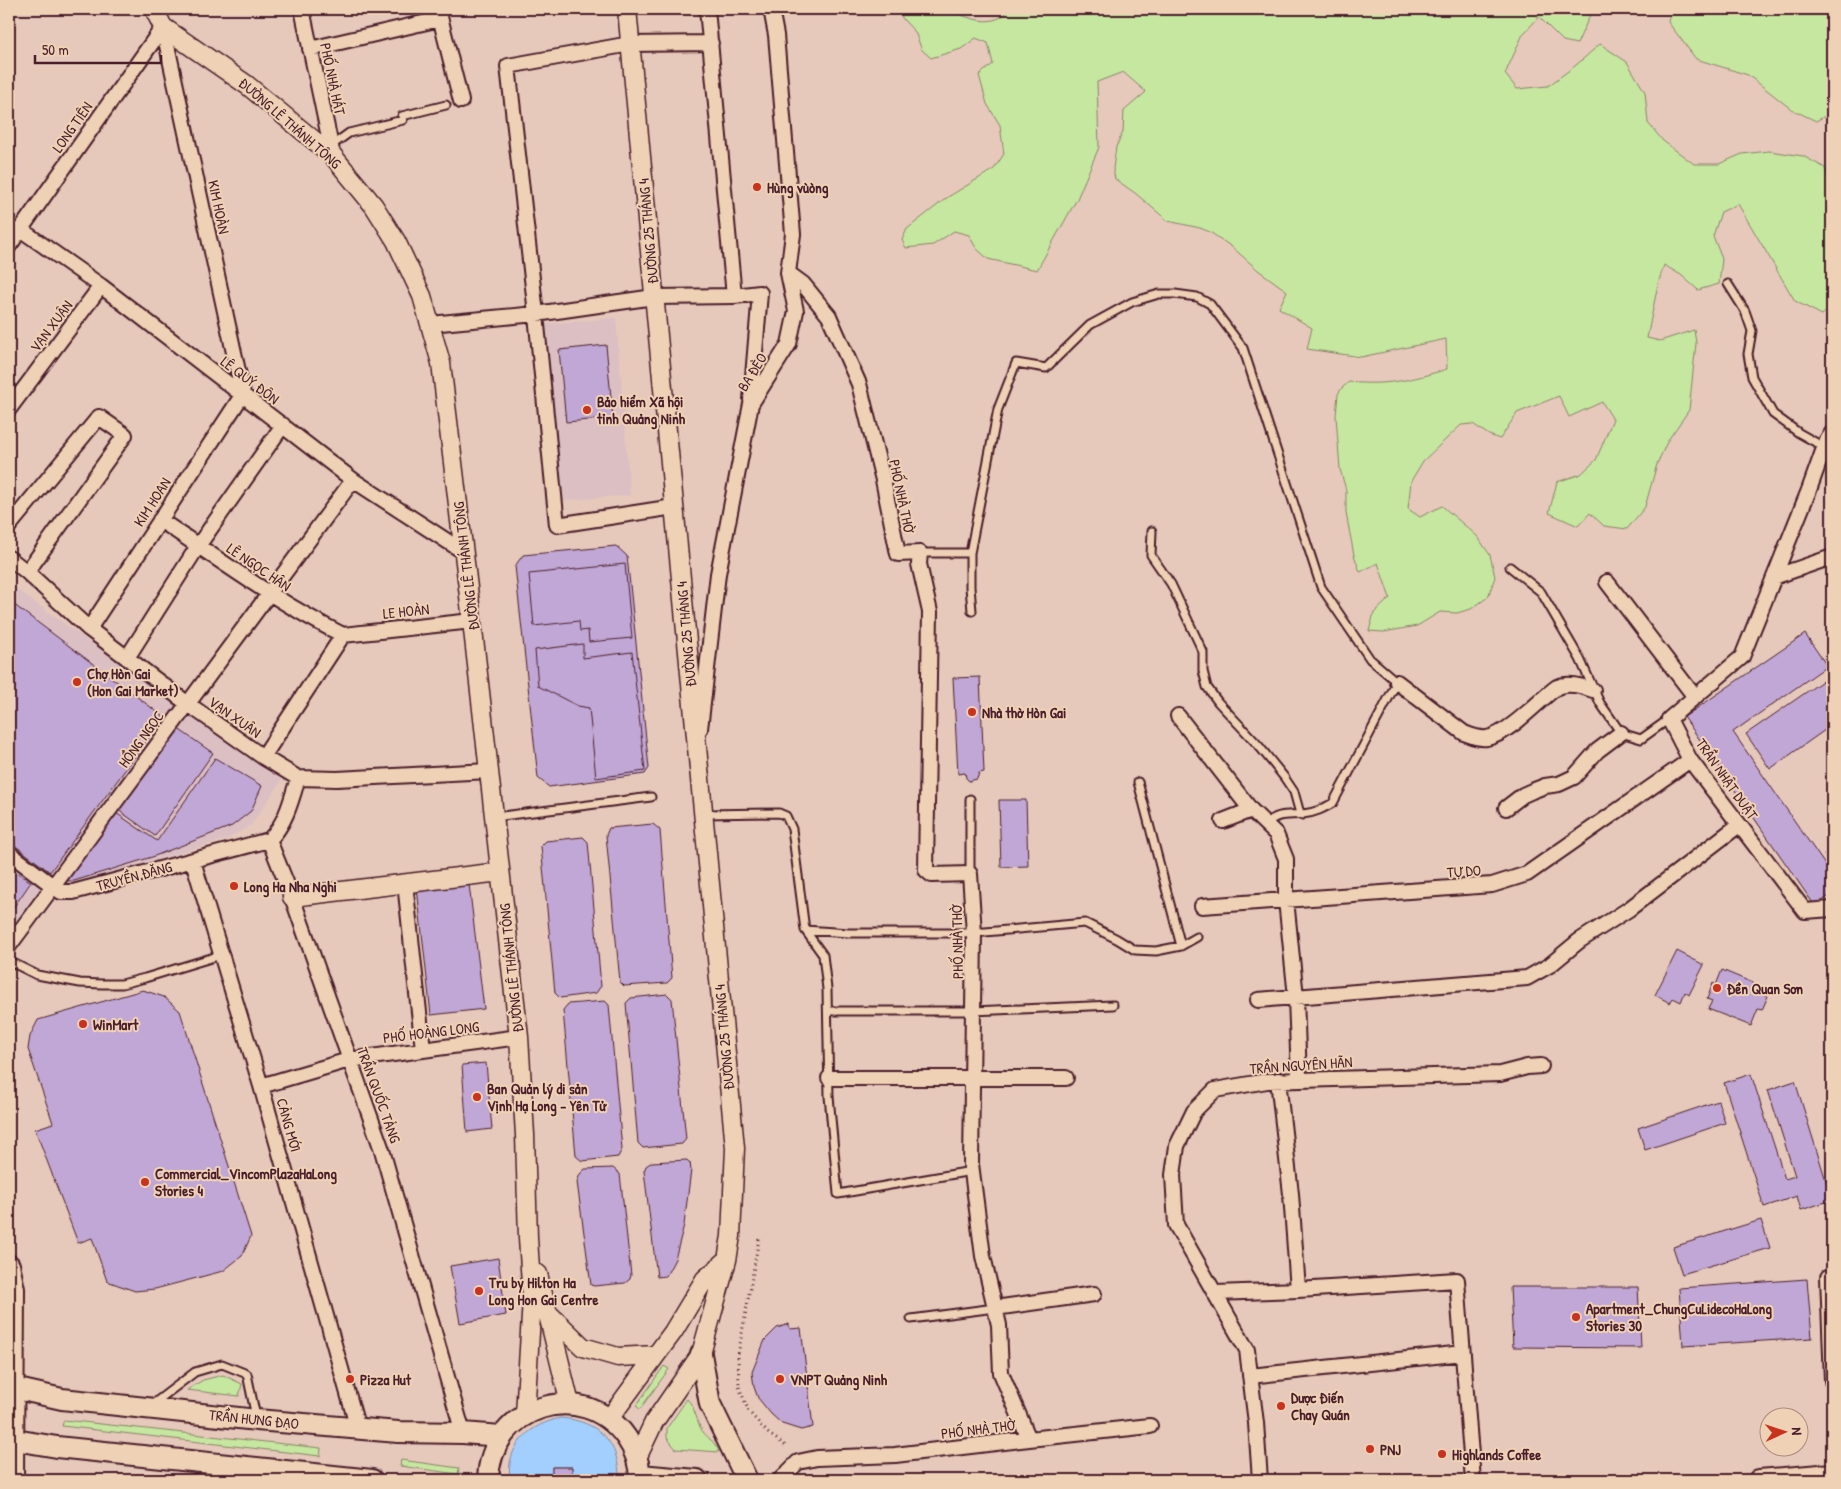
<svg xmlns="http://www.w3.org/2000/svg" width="1841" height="1489" font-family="'Patrick Hand',sans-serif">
<rect width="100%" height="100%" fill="#e6c9bb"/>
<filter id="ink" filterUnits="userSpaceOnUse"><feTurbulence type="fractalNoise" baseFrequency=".02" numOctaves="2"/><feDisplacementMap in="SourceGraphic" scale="10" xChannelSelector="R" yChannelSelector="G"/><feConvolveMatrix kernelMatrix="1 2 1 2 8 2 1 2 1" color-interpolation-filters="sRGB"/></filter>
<g filter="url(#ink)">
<path fill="#dbbfc3" d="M616,318L630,495L558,501L544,324Z
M9,584L282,780L251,825L227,839L67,886L43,900L9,941Z"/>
<path fill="#c5e7a0" stroke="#888366" d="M901,9C914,9 928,7 940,9C963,12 989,34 1010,9H1588L1590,15L1577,44L1563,41L1539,17L1523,34L1505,74L1517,89L1548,86L1575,66L1600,44L1627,62L1645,92L1648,123L1663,141L1694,164H1719L1742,154L1769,151L1803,156L1825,168L1832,195V306L1822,315L1795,301L1738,204L1721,212L1713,236L1722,259L1719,284L1698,290L1681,275L1664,265L1658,284L1647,338L1660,341L1694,330L1696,343L1689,410L1668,440L1657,464L1645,507L1627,529L1604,526L1590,513L1578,526L1549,513L1557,482L1581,474L1596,460L1613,419L1602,402L1569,417L1559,396L1517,413L1500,439L1489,435L1473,424L1461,425L1423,461L1411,481L1408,509L1420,517L1442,506L1477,536L1490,555L1495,577L1488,597L1471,609L1457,613L1440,612L1417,626L1384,632L1369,631L1374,613L1390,598L1378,563L1360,572L1354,555L1346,513V490L1340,469L1336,416L1338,394L1342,388L1349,382C1386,386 1412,380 1447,369L1446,339L1361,357L1307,349L1312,328L1279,308L1287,291L1258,270L1232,247L1210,232L1200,228L1168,221L1135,193L1115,179L1113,169L1116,147L1123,132L1124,111L1146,92L1123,72L1097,82L1099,147L1077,199L1037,270L988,259L976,248L969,235L954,231L933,245L906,248L902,240L907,229L948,197L994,169L1004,154L1000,125L987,104L979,75L993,64L988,43L976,38L961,49L931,58L922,50L915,32L902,18Z
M1671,9H1832V112L1816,121L1791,109L1748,75L1696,59L1668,22Z
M664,1366L669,1369L640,1409L636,1406Z
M223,1375L242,1384L239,1396L187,1390L203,1380Z
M687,1399C696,1408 696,1422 703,1432C709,1439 716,1443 719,1452L676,1449L667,1438V1428Z
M64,1420L321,1448L320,1456L62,1426Z
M401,1460L459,1468L458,1474L400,1466Z"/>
<path fill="#a2cffd" stroke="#7f89a9" d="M561,1418C598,1421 620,1442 619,1480H572V1467H552V1480H510C505,1446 530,1424 561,1418Z"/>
<path fill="#c1a7d5" stroke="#4a1f2b" d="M606,345L613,418L566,422L559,350Z
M616,546L627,556L649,768L645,774L549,787L538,778L515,566L523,555Z
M625,564L632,638L589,642L588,630L580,631L579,621L534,626L529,574Z
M9,601L164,717L50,872L9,841Z
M1805,634L1827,666L1733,732L1832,875V894L1815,906L1684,717Z
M583,644V658L632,652L645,771L596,778L589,708L578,706L538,686L535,650Z
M1831,675L1832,725L1770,769L1746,734Z
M980,677L984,772L979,773L977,779L969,781L966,778L965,773L958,774L953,678Z
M174,726L213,753L155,836L114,807Z
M215,758L262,786L251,811L232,826L152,857L74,881H65L116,813L157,841Z
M999,800H1026L1028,866L1001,867Z
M653,824L660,830L672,978L667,983L624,986L620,982L606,835L609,828Z
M583,837L588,842L601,986L596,993L560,998L555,993L541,846L546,841Z
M1832,848V866L1824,854Z
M9,867L31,882L9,914Z
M469,884L484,1009L431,1015L417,888Z
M1677,951L1704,965L1689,995L1685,992L1681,1002L1673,998L1670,1003L1655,995Z
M1722,970L1753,983L1751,988L1768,996L1762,1010L1758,1009L1751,1026L1708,1009L1712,1001L1707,999L1713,983L1716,985Z
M143,990L164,997L180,1011L251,1236L242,1256L223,1271L155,1289L135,1291L107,1281L92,1238L78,1243L35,1129L53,1123L28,1049L30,1036L38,1020Z
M667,994L672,999L686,1139L682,1144L643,1148L638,1143L626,1003L631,998Z
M605,1001L609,1005L622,1149L618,1157L582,1161L576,1156L563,1010L568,1004Z
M486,1063L492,1129L467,1132L462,1065Z
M1751,1074L1785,1179L1795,1176L1768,1090L1795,1081L1832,1200L1801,1210L1797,1196L1764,1207L1724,1083Z
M1718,1101L1725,1123L1645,1150L1638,1128Z
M687,1160L690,1163L691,1170L684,1225L675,1259L666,1276L657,1277L644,1171L646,1166L652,1162Z
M613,1168L620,1174L631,1275L630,1279L625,1283L594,1286L591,1285L577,1182L580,1174L585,1169Z
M1761,1220L1770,1248L1682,1274L1673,1247Z
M498,1258L506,1315L460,1323L450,1266Z
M1807,1279L1812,1338L1683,1346L1679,1288Z
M1510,1287H1638L1641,1348L1513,1347Z
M789,1324L790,1329L801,1328L813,1427L801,1430L782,1424L771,1414L758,1398L754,1387L752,1372L765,1340L777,1328Z
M552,1467H572V1480H552Z"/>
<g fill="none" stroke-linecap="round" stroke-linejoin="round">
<g stroke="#4a1f2b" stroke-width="11">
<path id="service" d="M331,146L349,133L403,120L402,116L446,105
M1728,284L1745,311L1752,331L1748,354L1752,377L1773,414L1799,433L1824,447
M1152,531L1151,555L1171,584L1203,652V671L1207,687L1218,702L1259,746L1284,777L1294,792L1299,810L1302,815
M920,553H970
M1510,567L1541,592L1580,659L1600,703L1621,733L1641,739L1669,719
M972,611L970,587V553L998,409L1016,363L1046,368L1090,325L1132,302L1159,294H1175L1197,297L1210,304L1243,348L1321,587L1370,659L1397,682L1333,803C1324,808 1315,813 1303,814C1290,816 1277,812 1267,824
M1138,782L1181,946
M970,799V874
M704,814L779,813L786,816L792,829L805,930L823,955L827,989L829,1096L838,1194L972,1171
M494,817L651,797
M805,930L849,933H974L1085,923L1117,939L1135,950L1156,951L1181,946L1197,937
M9,961L37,975L80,983L102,984H122L145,978L221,955
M828,1011H973L1113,1005
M911,1319L995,1308
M153,1404L195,1372L222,1364L247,1374L256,1417"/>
</g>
<g stroke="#4a1f2b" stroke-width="18">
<path id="minor" d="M302,9L333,156
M438,9L461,101
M707,9L734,296
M310,49L440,19
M20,229L101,286L353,480L464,552
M9,246L163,27
M430,324L536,314L654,297L734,296L760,293L751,400
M9,409L101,286
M1832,433L1827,440L1809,490L1742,657L1669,719L1690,760L1805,911L1832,909
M674,507L557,525L535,305L508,66L630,44L711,43
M160,520C220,560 278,603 343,635
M9,526L99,417L125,435L27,572
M9,558L27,572L89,629L188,704L263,757L298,778L337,779L489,771
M1774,577L1832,557
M1607,582L1695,697
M89,629L243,394L163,27
M343,635L472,621
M127,658L198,546L283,425
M1397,682L1464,733C1472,736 1479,739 1487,738C1509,734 1539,700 1557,687C1568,682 1581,686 1593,690
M1178,716L1251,810L1276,834L1286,859V900L1296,997L1299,1079
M700,729L718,574L751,404L789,344L796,311L788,273L793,234L776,35L771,9
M263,757L343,635
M298,778C291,801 286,823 269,840L292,897L382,1150L463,1433
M1506,808L1523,795L1532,791L1545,786L1559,784L1574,777L1597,751L1621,733
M1223,821L1251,810
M9,853L61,892H73L269,840
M193,861L261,1086L358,1429
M405,883L423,1049
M1202,906L1492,885L1527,874L1690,760
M9,946L353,480
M1258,1000L1527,978L1550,965L1579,941L1629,909L1739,825
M829,1078H1066
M1278,1080L1291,1194L1298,1290
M261,1086L349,1060L519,1037
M1828,1277L1832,1381
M1215,1293L1298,1290L1457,1280L1473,1480
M995,1308L1094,1294
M1250,1376L1463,1353
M1029,1439L1150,1426
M780,1480L798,1462L817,1458L895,1455L1029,1439L1001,1373L999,1325L983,1256L971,1164L974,933L970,874L932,875L926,870L930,612L919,564L920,553L898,554L883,480L859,384L829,316L803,284L788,273
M1260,1480L1256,1423L1247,1350L1176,1225L1173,1175L1177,1146L1194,1111L1215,1090L1267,1081L1500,1074L1527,1067L1541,1066"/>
</g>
<g stroke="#4a1f2b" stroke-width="21">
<path id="tertiary" d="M154,9L163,27L247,85L333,156L374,206L396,241L422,296L441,363L472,621L519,1037L525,1135L528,1238L532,1299L525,1415
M627,9L735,1148L731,1236L727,1260L701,1354L654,1422L637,1458
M292,897L500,872
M538,1274L570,1404
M547,1312L583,1347L618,1357L656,1355
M609,1419L673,1332L705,1279L727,1260"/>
</g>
<g stroke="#4a1f2b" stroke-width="24">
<path id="secondary" d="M9,1265L14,1289L13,1480
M701,1354L710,1404L747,1480
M9,1387L62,1399L257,1420L398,1432L463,1433L501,1436
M9,1439L57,1447L372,1480
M640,1475L697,1480
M488,1480C490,1406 582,1376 626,1437C635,1450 640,1465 640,1480
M1759,1480L1832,1474"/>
</g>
<path stroke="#4a1f2b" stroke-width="3" stroke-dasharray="1 4" stroke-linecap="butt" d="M759,1239L738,1355L739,1387L749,1412L768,1433L786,1446"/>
<use href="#service" stroke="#efd1b5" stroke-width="7"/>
<use href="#minor" stroke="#efd1b5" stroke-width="14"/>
<use href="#tertiary" stroke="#efd1b5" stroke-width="18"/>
<use href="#secondary" stroke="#efd1b5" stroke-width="20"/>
</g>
</g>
<g fill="#c8321e" stroke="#efd1b5" stroke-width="2">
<circle cx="757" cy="187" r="5"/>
<circle cx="587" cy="410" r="5"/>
<circle cx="77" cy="682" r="5"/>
<circle cx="972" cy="712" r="5"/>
<circle cx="234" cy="886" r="5"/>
<circle cx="1717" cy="988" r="5"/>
<circle cx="83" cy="1024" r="5"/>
<circle cx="477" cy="1097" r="5"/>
<circle cx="145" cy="1182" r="5"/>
<circle cx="479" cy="1291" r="5"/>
<circle cx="1576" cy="1317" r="5"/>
<circle cx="350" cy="1379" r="5"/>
<circle cx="780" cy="1379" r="5"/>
<circle cx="1281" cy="1406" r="5"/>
<circle cx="1370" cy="1449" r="5"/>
<circle cx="1442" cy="1454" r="5"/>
</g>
<g text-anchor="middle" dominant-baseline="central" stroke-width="4" stroke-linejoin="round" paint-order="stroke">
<g font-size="15" fill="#4a1f2b" stroke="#efd1b5">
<text transform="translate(333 79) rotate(78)">PHỐ NHÀ HÁT</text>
<text transform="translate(290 123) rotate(41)">ĐƯỜNG LÊ THÁNH TÔNG</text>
<text transform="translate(72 127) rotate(-55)">LONG TIÊN</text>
<text transform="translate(219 207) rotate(78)">KIM HOÀN</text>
<text transform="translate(648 231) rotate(-95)">ĐƯỜNG 25 THÁNG 4</text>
<text transform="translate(51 326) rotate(-53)">VẠN XUÂN</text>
<text transform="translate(752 372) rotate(-58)">BA ĐÈO</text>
<text transform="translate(250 380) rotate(37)">LÊ QUÝ ĐÔN</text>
<text transform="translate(902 496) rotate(78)">PHỐ NHÀ THỜ</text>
<text transform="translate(152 502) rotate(-57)">KIM HOAN</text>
<text transform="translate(466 566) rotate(-97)">ĐƯỜNG LÊ THÁNH TÔNG</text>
<text transform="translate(259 567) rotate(34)">LÊ NGỌC HÂN</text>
<text transform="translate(406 611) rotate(-6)">LE HOÀN</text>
<text transform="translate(686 634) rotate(-95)">ĐƯỜNG 25 THÁNG 4</text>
<text transform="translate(235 717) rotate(35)">VẠN XUÂN</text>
<text transform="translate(141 739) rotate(-54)">HỒNG NGỌC</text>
<text transform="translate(1727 779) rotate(55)">TRẦN NHẬT DUẬT</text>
<text transform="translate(1464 871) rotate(-4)">TỰ DO</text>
<text transform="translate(134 876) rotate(-15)">TRUYỀN ĐĂNG</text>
<text transform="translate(957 942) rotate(-91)">PHỐ NHÀ THỜ</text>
<text transform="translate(511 968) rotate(-96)">ĐƯỜNG LÊ THÁNH TÔNG</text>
<text transform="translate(431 1032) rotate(-7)">PHỐ HOÀNG LONG</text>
<text transform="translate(724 1037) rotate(-95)">ĐƯỜNG 25 THÁNG 4</text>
<text transform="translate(1301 1065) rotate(-4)">TRẦN NGUYÊN HÃN</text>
<text transform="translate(379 1095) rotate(70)">TRẦN QUỐC TẢNG</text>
<text transform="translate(289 1125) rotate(74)">CẢNG MỚI</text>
<text transform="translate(254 1419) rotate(6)">TRẦN HƯNG ĐẠO</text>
<text transform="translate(978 1429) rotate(-7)">PHỐ NHÀ THỜ</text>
</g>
<g font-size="15" font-weight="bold" fill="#4a1f2b" stroke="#efd1b5" text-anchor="start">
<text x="767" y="187">Hùng vùòng</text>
<text x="597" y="401">Bảo hiểm Xã hội<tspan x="597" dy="17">tỉnh Quảng Ninh</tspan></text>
<text x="87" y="673">Chợ Hòn Gai<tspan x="87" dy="17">(Hon Gai Market)</tspan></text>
<text x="982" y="712">Nhà thờ Hòn Gai</text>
<text x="244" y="886">Long Ha Nha Nghi</text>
<text x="1727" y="988">Đền Quan Sơn</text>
<text x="93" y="1024">WinMart</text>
<text x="487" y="1088">Ban Quản lý di sản<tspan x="487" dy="17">Vịnh Hạ Long - Yên Tử</tspan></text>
<text x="155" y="1173">Commercial_VincomPlazaHaLong<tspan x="155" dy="17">Stories 4</tspan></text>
<text x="489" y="1282">Tru by Hilton Ha<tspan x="489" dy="17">Long Hon Gai Centre</tspan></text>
<text x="1586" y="1308">Apartment_ChungCuLidecoHaLong<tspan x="1586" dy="17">Stories 30</tspan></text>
<text x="360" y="1379">Pizza Hut</text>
<text x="790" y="1379">VNPT Quảng Ninh</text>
<text x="1291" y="1397">Dược Điến<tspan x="1291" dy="17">Chay Quán</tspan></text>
<text x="1380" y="1449">PNJ</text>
<text x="1452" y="1454">Highlands Coffee</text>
</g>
</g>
<rect width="1841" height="1489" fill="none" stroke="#efd1b5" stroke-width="30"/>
<rect x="15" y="15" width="1811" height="1459" fill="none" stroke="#4a1f2b" stroke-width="2" filter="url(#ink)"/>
<g transform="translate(1784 1432) rotate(87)"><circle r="24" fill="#efd1b5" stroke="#ad8a7e"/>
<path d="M0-4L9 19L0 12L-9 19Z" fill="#c8321e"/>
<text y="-8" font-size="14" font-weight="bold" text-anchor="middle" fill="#4a1f2b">N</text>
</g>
<path d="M35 55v8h126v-8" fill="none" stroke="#4a1f2b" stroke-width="2.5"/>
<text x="42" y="55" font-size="15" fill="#4a1f2b" stroke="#efd1b5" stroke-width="4" paint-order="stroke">50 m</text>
</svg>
